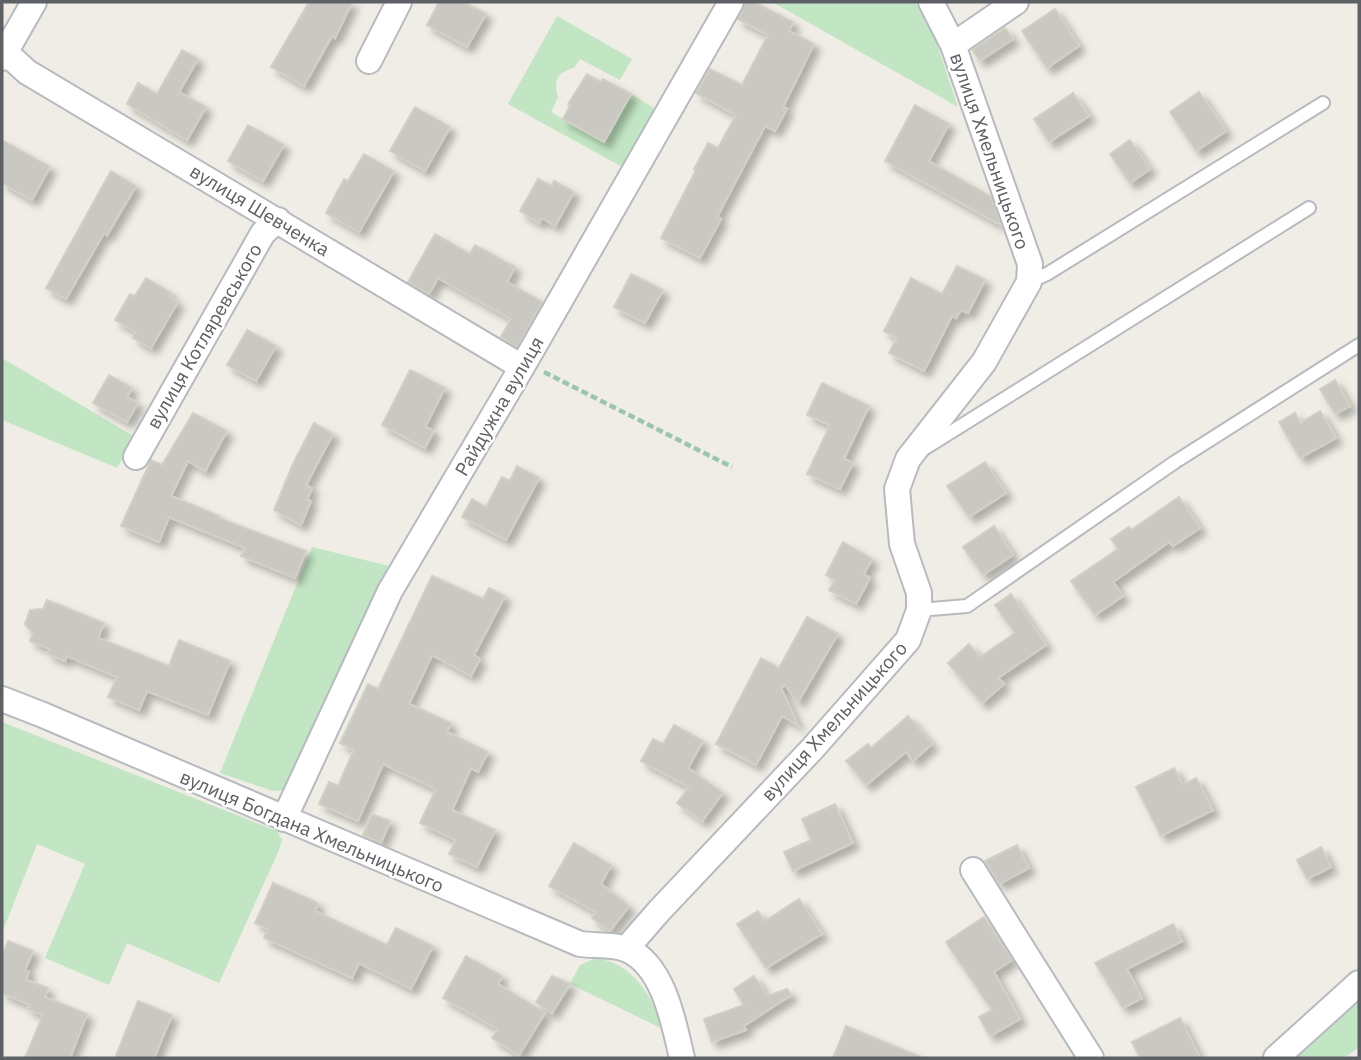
<svg xmlns="http://www.w3.org/2000/svg" width="1361" height="1060" font-family="'IBM Plex Sans',sans-serif">
<defs>
<filter id="shadow"><feDropShadow dx="6" dy="6" stdDeviation="3.5" flood-color="#0004"/></filter>
</defs>
<rect width="100%" height="100%" fill="#efede5"/>
<path fill="#c2e5c3" d="M772,2H915L932,29L958,107Z
M557,16L632,59L620,80L580,59L574,68C557,72 553,81 558,97L551,112L604,142L631,94L657,110L624,168L508,104Z
M2,358L135,437L117,468L2,420Z
M312,547L389,566L290,780L283,790L273,791L220,773Z
M2,722L277,831L282,840L279,850L219,983L127,943L109,985L45,958L85,864L37,844L2,933Z
M596,958C634,964 652,996 663,1029L570,984L580,965Z
M1359,991V1047L1344,1058H1285Z"/>
<path fill="#cac8c2" stroke="#d3cfc3" stroke-width="2" filter="url(#shadow)" d="M309,2H352L335,38L332,36L304,86L271,67Z
M439,2H464L486,14L467,47L427,25Z
M747,2H754L793,22L789,31L814,44L783,107L787,109L775,131L765,126L717,217L721,219L700,258L661,238L696,170L694,169L708,143L718,148L736,115L696,93L710,69L742,85L768,35L738,19Z
M1055,9L1079,46L1047,68L1022,31Z
M1005,28L1013,39L980,61L972,50Z
M182,50L198,59L179,92L206,107L187,140L127,104L138,83L157,94Z
M587,74L601,82L603,79L631,94L604,142L563,119L570,106L568,104Z
M1199,92L1226,131L1196,151L1170,112Z
M1073,93L1089,116L1049,142L1034,119Z
M915,105L949,124L929,161L991,197L1001,225L885,161Z
M415,107L450,127L425,171L390,151Z
M248,125L284,145L263,181L228,161Z
M2,140L50,167L32,200L2,183Z
M1130,140L1150,169L1130,183L1110,154Z
M364,154L394,171L359,232L326,213L344,179L348,181Z
M111,171L136,186L107,235L104,233L66,299L46,288Z
M538,179L552,186L554,181L574,192L555,226L542,218L539,223L520,211Z
M435,234L470,254L475,245L515,267L507,282L542,302L517,347L501,337L511,319L438,278L429,294L408,282Z
M957,266L985,280L968,313L961,310L956,318L952,316L924,371L889,353L897,338L884,331L911,278L942,294Z
M631,274L663,290L645,323L614,307Z
M146,278L171,293L169,297L178,302L151,348L133,338L136,332L115,320L130,294L135,296Z
M247,330L276,346L256,381L227,365Z
M410,370L445,388L425,427L434,431L425,448L382,425Z
M109,375L132,388L127,397L138,403L127,422L93,403Z
M1335,380L1350,406L1335,414L1320,389Z
M822,383L869,406L844,459L853,463L840,489L807,474L830,425L807,415Z
M1320,411L1336,438L1300,458L1279,422L1295,413L1300,423Z
M193,413L227,431L205,471L188,461L171,496L219,516V518L306,551L295,578L241,556L245,548L169,517L159,542L121,526L151,460L162,465Z
M314,423L333,434L306,485L312,488L307,500L311,501L301,525L274,510L292,466Z
M985,462L1006,493L969,517L947,486Z
M517,466L539,478L506,540L462,517L472,499L486,507L502,477L510,481Z
M1179,497L1200,528L1173,546L1169,542L1113,582L1123,596L1095,615L1071,581L1118,549L1111,539L1129,527L1131,530Z
M994,526L1013,555L983,575L963,547Z
M843,542L872,559L864,574L870,578L856,604L829,590L835,580L826,575Z
M432,576L483,599L489,588L505,596L474,655L480,659L471,676L432,655L409,704L451,723L447,732L488,752L478,772L471,768L452,810L495,830L477,867L449,854L456,840L420,823L436,789L383,764L358,821L319,804L329,782L338,786L354,750L340,743L368,684L378,689Z
M1011,594L1046,645L998,678L1004,684L982,703L948,663L969,644L980,657L1015,633L995,605Z
M47,600L104,623L98,638L169,666L179,640L230,661L208,715L147,691L139,710L108,697L117,677L67,656L65,661L48,654L50,649L30,641L33,633L25,624L30,610L43,609Z
M807,617L838,634L798,702L785,685L781,688L798,725L782,716L756,765L716,744L761,658L779,668Z
M908,716L932,744L913,761L906,752L866,785L846,761L868,744L871,748Z
M674,725L703,741L688,768L723,793L702,821L677,803L689,787L641,761L653,739L663,744Z
M1174,768L1183,785L1196,778L1213,810L1161,836L1136,787Z
M835,804L853,843L793,871L784,852L811,840L802,819Z
M372,814L390,821L381,843L363,835Z
M574,843L611,865L601,884L629,906L610,931L592,918L596,912L549,886Z
M1017,845L1029,868L999,884L985,861Z
M1321,847L1331,867L1307,879L1297,860Z
M273,883L318,903L315,911L387,945L396,928L433,946L411,989L359,963L352,978L264,938L268,929L255,923Z
M799,899L822,934L766,968L737,924L758,911L765,921Z
M984,917L1012,960L994,972L1020,1019L990,1036L979,1017L992,1010L946,942Z
M1173,924L1182,941L1127,969L1142,998L1123,1008L1095,963Z
M8,941L33,951L25,970L29,972L26,980L48,988L45,997L87,1014L70,1058H25L43,1015L28,1009L30,1005L2,993V956Z
M466,956L502,976L498,984L545,1013L519,1055L492,1038L498,1029L443,998Z
M552,976L570,984L552,1013L536,1002Z
M754,976L767,996L787,989L791,995L744,1026L746,1030L712,1042L704,1019L744,1005L734,989Z
M138,1001L172,1015L154,1058H115Z
M1180,1018L1200,1058H1140L1132,1042Z
M846,1026L923,1058H833Z"/>
<g fill="none" stroke-linecap="round" stroke-linejoin="round">
<g stroke="#b7babe" stroke-width="16">
<path id="service" d="M1029,282L1047,274L1323,103
M927,447L1309,208
M919,610L967,606L1175,462L1359,345"/>
</g>
<g stroke="#b7babe" stroke-width="28">
<path id="minor" d="M953,45L1016,2
M2,49L27,72L522,367
M2,58L34,2
M369,61L399,2
M136,457L263,233L278,220
M2,699L43,715L580,944C594,946 615,944 628,950C664,966 674,1024 682,1058
M284,819L390,591L525,362L731,2
M973,870L1091,1058
M626,949L659,911L813,748L908,640L919,610V593L902,544L897,489L908,459L984,362L1029,282L1030,264L953,45L931,2
M1276,1058L1359,983"/>
</g>
<path stroke="#9bc6a9" stroke-width="4.5" stroke-dasharray="7 3.5" stroke-linecap="butt" d="M544,372L732,467"/>
<use href="#service" stroke="#fff" stroke-width="12"/>
<use href="#minor" stroke="#fff" stroke-width="24"/>
</g>
<g text-anchor="middle" dominant-baseline="central" stroke-width="5" stroke-linejoin="round" paint-order="stroke">
<g font-size="19" fill="#5d6065" stroke="#fff">
<text transform="translate(990 151) rotate(71)">вулиця Хмельницького</text>
<text transform="translate(260 210) rotate(31)">вулиця Шевченка</text>
<text transform="translate(204 336) rotate(-60)">вулиця Котляревського</text>
<text transform="translate(499 406) rotate(-60)">Райдужна вулиця</text>
<text transform="translate(834 721) rotate(-48)">вулиця Хмельницького</text>
<text transform="translate(312 831) rotate(23)">вулиця Богдана Хмельницького</text>
</g>
</g>
<rect width="1361" height="1060" fill="none" stroke="#5d6065" stroke-width="7"/>
</svg>
